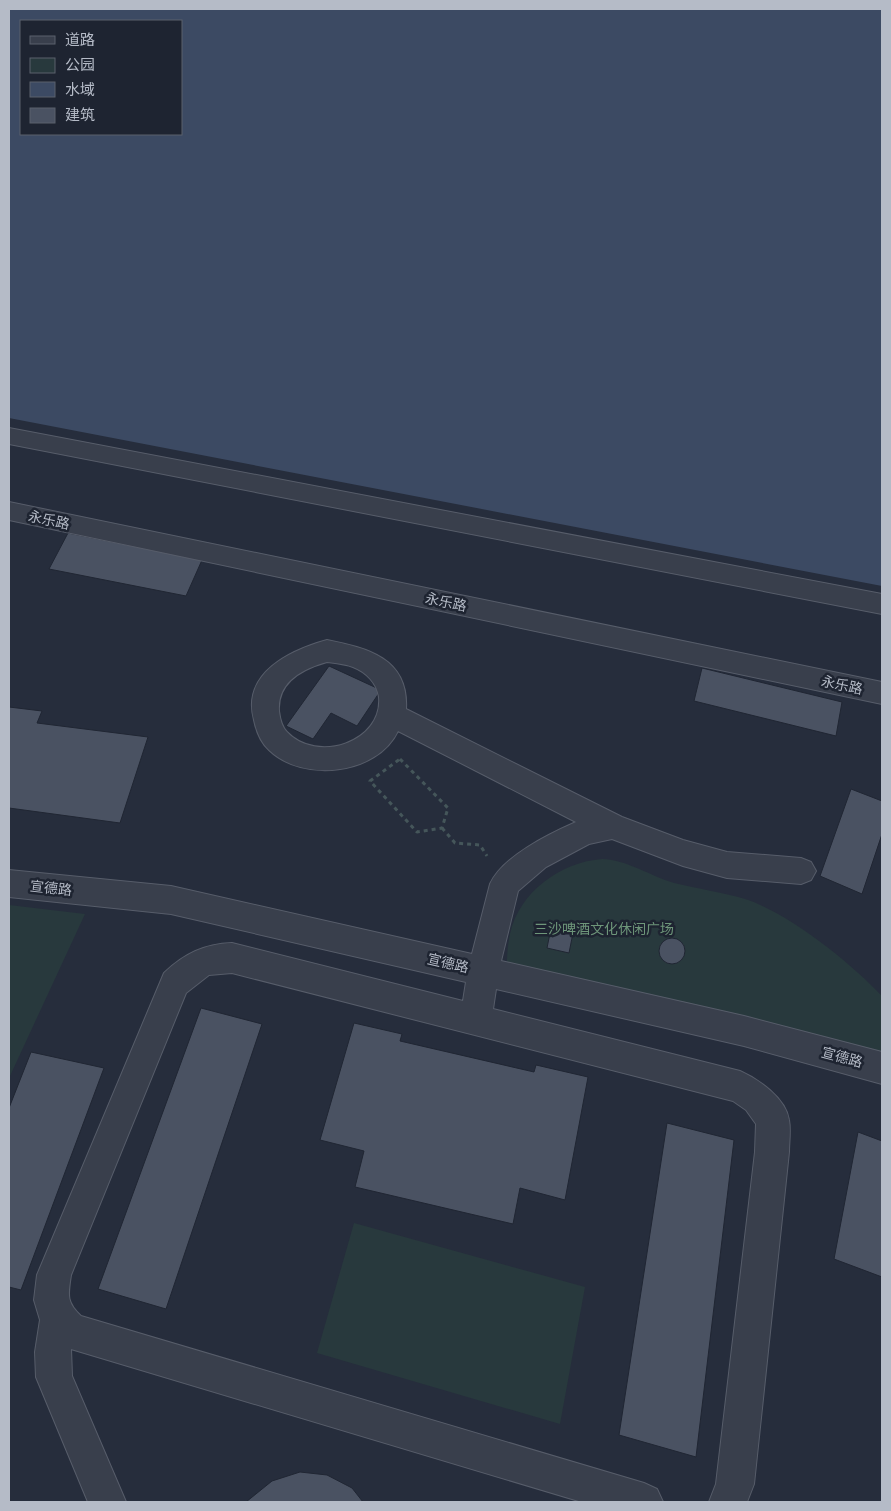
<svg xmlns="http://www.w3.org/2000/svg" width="891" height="1511" font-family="Mulish,'Noto Sans SC',sans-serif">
<rect width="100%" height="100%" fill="#262d3c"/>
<path fill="#28393d" d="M602,859C628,860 650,876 674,883C698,889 722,892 745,899C789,913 851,963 882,996V1068L744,1031L506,976C507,963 507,947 510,934C519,892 561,862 602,859Z
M9,905L85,914L10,1076L9,1075Z
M354,1223L585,1287L560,1424L317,1353Z"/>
<path fill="#3c4a63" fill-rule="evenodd" d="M9,9H882V586L9,418ZM21,21H181V134H21Z"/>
<path fill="#4a5262" stroke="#202633" d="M68,533L202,560L186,596L49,569Z
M329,666L381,690L357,726L331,713L313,739L286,726Z
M702,668L842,702L836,736L694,701Z
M9,707L42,711L37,723L148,737L120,823L9,808Z
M851,789L882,801V834L862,894L820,876Z
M551,928L573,933L569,953L547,948Z
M659 951a13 13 0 1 1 26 0a13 13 0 1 1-26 0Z
M201,1008L262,1024L166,1309L98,1289Z
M354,1023L402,1034L400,1041L534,1072L536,1065L588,1077L565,1200L520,1188L513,1224L355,1187L364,1151L320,1140Z
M31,1052L104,1068L21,1290L9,1287V1108Z
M667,1123L734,1140L696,1457L619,1435Z
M858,1132L882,1141V1277L834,1259Z
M300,1472L327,1475L352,1488L363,1502H246L272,1481Z"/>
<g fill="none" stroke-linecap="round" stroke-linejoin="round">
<g stroke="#575d6a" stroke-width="2">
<path id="minor" d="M9,428L882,594V614L9,444Z
M9,502L882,682V704L9,520Z
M327,640C367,648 409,658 406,709L622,817L683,840L727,852L801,858L811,862L816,871L811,880L801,884L727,878L683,866L612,839L589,844L546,867L518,891L501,961L744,1016L882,1052V1084L744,1046L496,989L493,1009L740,1071C758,1079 786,1098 789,1120C791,1130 789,1142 789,1152L754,1484L747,1502H709L716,1484L755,1152L756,1124L746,1110L733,1101L232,973L209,975L186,993L71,1275C68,1295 66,1302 81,1316L644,1483L657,1489L663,1502H582L71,1349L72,1376L126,1502H88L36,1377L35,1352L40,1320L34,1300L37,1275L164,973C184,954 204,944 232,943L463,1001L466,982L171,914L9,897V870L171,886L472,954L490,884C503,856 549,834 576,822L398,731C377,775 303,783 269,750C261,743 256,730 254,720C241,673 291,650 327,640ZM327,662C335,663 345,664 353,667C366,672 377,683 379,697C383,742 317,764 287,732C282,727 280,719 279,711C277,682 302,669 327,662Z"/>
</g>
<path stroke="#45565a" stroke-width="3" stroke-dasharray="4 4" stroke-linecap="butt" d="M400,759L448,808L442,828L417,832L370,781Z
M442,828L455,843L480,845L487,856"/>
<use href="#minor" fill="#393f4c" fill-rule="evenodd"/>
</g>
<g text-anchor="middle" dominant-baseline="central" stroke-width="5" stroke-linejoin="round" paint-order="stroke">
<g font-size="14" fill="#b5bbc7" stroke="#1e2431">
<text transform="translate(49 520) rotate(12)">永乐路</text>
<text transform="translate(446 602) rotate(12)">永乐路</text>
<text transform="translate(842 685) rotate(12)">永乐路</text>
<text transform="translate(51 888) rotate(6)">宣德路</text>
<text transform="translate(448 963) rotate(13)">宣德路</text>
<text transform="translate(842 1057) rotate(15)">宣德路</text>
</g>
<g font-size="14" fill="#6e967a" stroke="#1e2431">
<text x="604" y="929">三沙啤酒文化休闲广场</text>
</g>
</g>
<rect width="891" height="1511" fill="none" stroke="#b5bbc7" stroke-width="20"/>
<rect x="20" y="20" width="162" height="115" fill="#1e2431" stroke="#5a606d"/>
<rect x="30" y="36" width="25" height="8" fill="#393f4c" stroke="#5a606d"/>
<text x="65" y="45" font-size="15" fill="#b5bbc7">道路</text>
<rect x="30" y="58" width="25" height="15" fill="#28393d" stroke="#5a606d"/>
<text x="65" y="70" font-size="15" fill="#b5bbc7">公园</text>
<rect x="30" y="82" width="25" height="15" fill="#3c4a63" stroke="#5a606d"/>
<text x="65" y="95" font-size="15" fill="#b5bbc7">水域</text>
<rect x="30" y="108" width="25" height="15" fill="#4a5262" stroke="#5a606d"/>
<text x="65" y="120" font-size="15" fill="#b5bbc7">建筑</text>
</svg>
